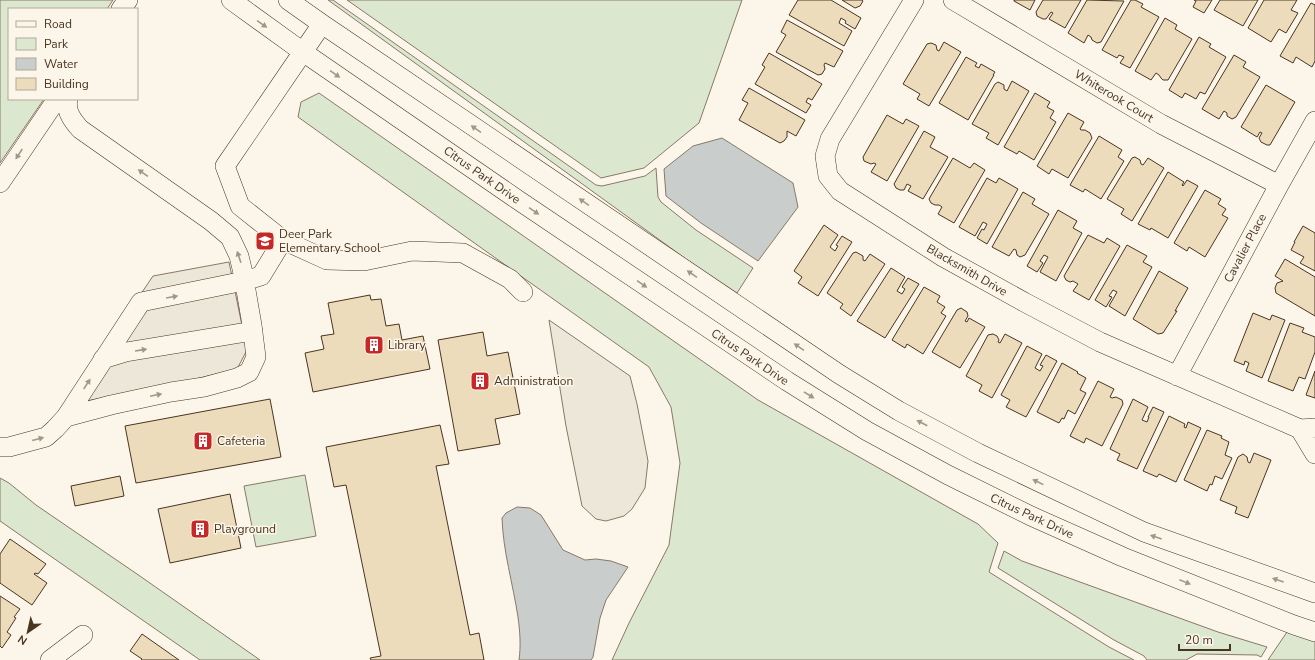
<svg xmlns="http://www.w3.org/2000/svg" width="1315" height="660" font-family="'Nunito Sans',sans-serif">
<rect width="100%" height="100%" fill="#fbf6e9"/>
<path fill="#dce7d0" stroke="#887966" d="M0,0H113L107,9H9V99H44L0,163Z
M328,0H333L596,185L602,186L645,176L656,168L658,197L661,202L696,230L753,268L737,293L686,259Z
M347,0H742L699,123L644,168L601,178Z
M319,93L758,400L978,524L998,543L989,572L1109,647L1134,660H612L629,623L669,545L680,463L671,407L649,367L487,252L298,117L301,102Z
M305,475L316,536L256,547L244,486Z
M0,478L9,483L36,505L137,574L260,660H200L0,521Z
M1004,551L1022,561L1218,632L1267,647L1261,657L1257,655L1197,654L1186,660H1147L1144,656L1114,640L998,568Z
M1315,631V660H1268L1287,632Z"/>
<path fill="#ede7d9" stroke="#887966" d="M229,262L247,350L237,369L187,381L66,405L153,276Z
M549,320L630,376L637,404L648,461L645,488L632,509L624,516L606,521L596,519L582,506L566,426Z"/>
<path fill="#c9cecd" stroke="#887966" d="M722,138L793,183L798,207L758,261L701,223L666,196L664,169L693,146Z
M517,507L530,508L541,515L563,550L585,560L596,559L611,561L628,567L606,600L600,618L593,657L591,660H519C521,646 520,632 518,617C513,584 503,551 502,518L506,513Z"/>
<path fill="#ecdcbc" stroke="#4a3520" d="M798,0H831L861,18L855,29L845,23L846,21L841,18L839,23L852,31L844,46L789,15Z
M842,0H862L863,1L860,6L855,8Z
M1014,0H1035L1030,10L1014,1Z
M1043,0H1081L1065,28L1049,19L1053,13L1051,12L1046,19H1043L1037,16L1036,12Z
M1087,0L1124,1L1101,42L1097,43L1092,40L1091,37L1088,35L1084,43L1068,33Z
M1131,0H1135L1143,4L1141,7L1159,17L1130,68L1120,63L1124,57L1119,55L1117,58L1102,50Z
M1194,0H1212L1204,13L1193,7L1196,1Z
M1220,0H1258L1243,26L1214,10Z
M1264,0H1297L1291,10L1298,13L1286,33L1279,29L1271,42L1248,28Z
M1311,3L1315,5V61L1312,67L1296,57L1293,63L1280,56Z
M1165,18L1177,25L1175,29L1192,39L1168,80H1163L1161,78L1159,75L1156,73L1151,80L1135,71Z
M787,20L843,51L834,67L825,63L824,65L825,69L822,74L818,75L776,52L786,35L781,32Z
M1199,37L1211,44L1209,47L1226,57L1205,94L1200,92L1196,99L1185,93L1182,98L1169,90Z
M944,42L961,52L929,106L917,99L920,94L903,84L927,44L931,43L936,45L937,50L939,51Z
M769,53L822,84L812,100L808,98L806,102L811,105L806,113L755,84L765,67L762,65Z
M1234,55L1246,62L1243,67L1260,77L1236,117L1232,119L1227,116V113L1224,111L1219,119L1202,109Z
M966,57L977,63L975,66L979,68L981,64L995,72L993,75H994L968,120L939,103Z
M1012,81L1029,91L998,145L986,138L989,133L972,124L995,84L998,82L1004,85V89L1007,91Z
M1266,85L1295,102L1270,145H1267L1261,142L1259,138L1262,133L1260,132L1257,137L1241,127Z
M749,88L805,120L796,136L787,131V137L784,141L780,143L739,120L748,103L742,100Z
M1035,93L1050,102L1047,107L1054,111L1050,118L1056,122L1034,160L1019,151L1017,154L1004,147Z
M1068,113L1084,122L1080,129L1081,130H1085L1090,133L1092,138L1068,178L1052,169L1049,174L1037,166Z
M887,115L903,124L906,119L919,126L887,181L871,172L876,164L874,163L871,164L864,161L863,157Z
M924,131L935,137L930,147L948,157L923,199L908,191L911,186L907,184L904,190H900L896,188L894,184Z
M1099,136L1122,150L1118,157L1124,161L1101,199L1085,189L1083,192L1070,185Z
M1135,157L1140,160L1141,164L1143,165L1148,158L1164,168L1132,221L1121,214L1124,209L1107,199L1132,158Z
M953,158L970,168L974,163L985,170L954,223L938,214L942,207L939,205H935L931,203L929,199Z
M1168,172L1184,182L1182,185L1183,186L1187,180L1198,186L1168,238L1151,228L1150,230L1138,224Z
M987,178L996,183L999,178L1018,189L987,244L977,238L982,229L984,230L987,224L983,222L975,236L959,227Z
M1205,190L1221,199L1218,204L1226,209L1222,215L1228,218L1205,257L1189,247L1187,251L1174,243Z
M1023,192L1035,199L1032,204L1049,214L1025,255L1020,257L1017,255L1016,250L1014,249L1009,256L992,247Z
M1058,210L1077,221L1073,228L1082,233L1056,281L1040,272L1048,257L1044,255L1040,261L1043,263L1037,272L1027,266Z
M824,225L838,235L830,247L835,251L838,246L836,245L842,236L852,242L818,296L798,283L802,277L794,271Z
M1303,226L1315,233V271L1300,263L1304,257L1291,250L1295,242H1294Z
M1088,235L1104,243L1107,238L1120,246L1089,300L1073,291L1078,284L1073,281L1070,282L1066,280L1064,276Z
M1127,245L1147,256L1143,262L1152,267L1125,316L1109,306L1117,292L1113,290L1109,296L1112,297L1106,307L1095,300Z
M856,252L863,256V260L865,261L870,254L885,264L851,316L840,308L843,304L827,293L853,253Z
M1285,259L1315,277V316L1276,293L1275,288L1277,283L1283,281L1275,276Z
M891,268L905,277L897,291L902,294L905,289L902,287L908,278L919,284L885,338L857,321Z
M1159,271L1188,288L1175,311H1177L1163,333L1158,334L1133,319Z
M924,287L940,296L937,302L945,307L941,313L946,316L923,354L907,344L905,348L892,340Z
M370,295L371,300L381,299L386,326L399,324L402,340L423,336L430,369L313,392L305,353L324,349L321,336L334,334L328,303Z
M961,308L967,312L968,316L965,321L967,322L969,318L985,327L960,368L932,352L957,310Z
M1253,313L1270,320L1272,315L1285,320L1262,378L1246,371L1249,363L1245,361L1244,365L1234,361Z
M1290,323L1304,328L1302,332L1315,337V352L1305,379L1299,377L1293,391L1268,381Z
M483,332L487,356L508,352L520,414L495,419L500,444L458,451L438,340Z
M993,334L997,336L999,340L998,342L1000,343L1005,334L1022,343L992,398L979,391L982,385L966,376L988,335Z
M1027,346L1042,354L1035,368L1040,371L1043,366L1040,365L1046,355L1057,361L1026,417L1006,407L1010,400L1001,395Z
M1062,363L1078,372L1077,373L1086,378L1080,390L1086,393L1075,414L1068,410L1064,419L1062,418L1059,423L1037,412Z
M1315,371V398L1306,395Z
M1098,381L1114,389L1110,397L1112,398L1116,397L1122,400L1123,404L1102,446L1086,438L1084,443L1070,436Z
M270,399L281,457L136,483L125,426Z
M1133,399L1148,407L1142,420L1147,422L1149,417H1148L1153,407L1164,412L1137,469L1117,460L1120,454L1110,449Z
M1169,416L1185,424L1184,427L1186,428L1188,422L1201,428L1176,482L1159,474L1157,477L1143,471Z
M440,425L449,464L436,466L470,635L479,633L484,660H371L370,658L381,656L346,485L334,487L326,447Z
M1207,430L1222,436L1221,438L1229,442L1225,455L1232,458L1222,479L1215,476L1212,485L1210,484L1207,491L1184,480Z
M1254,453L1271,460L1248,518L1235,513L1237,507L1220,500L1238,457L1243,454L1247,457L1248,462L1250,463Z
M120,476L124,496L75,506L71,486Z
M230,494L241,548L170,563L158,509Z
M10,539L46,564L38,574L35,573L34,574L47,583L32,605L0,583V554Z
M0,596L20,609L14,617L16,618L7,632L11,635L2,648L0,646Z
M142,634L179,660H141L142,659L130,651Z"/>
<g fill="none" stroke-linecap="round" stroke-linejoin="round">
<g stroke="#4a3520" stroke-width="20">
<path id="minor" d="M231,0L303,52L518,200L787,381L867,431L948,475L1031,516L1123,557L1294,625L1315,632
M288,0L322,24L839,374L899,411L978,453L1144,532L1315,593
M914,0L830,139L825,156L828,176L840,191L943,257L1024,302L1100,342L1300,429L1315,428
M953,0L1161,124L1279,185
M121,9L128,0
M322,24L225,166L240,206L283,240L327,260L364,261L412,251L463,253L510,279L523,292
M0,183L57,99
M103,359L126,352L253,331
M1177,376L1279,185L1315,121
M66,417L141,302L244,281L261,276L283,240
M1300,429L1315,454
M0,447H9L46,437L55,429L66,417L111,405L171,392L204,387L237,378L249,372L256,357L252,325L243,273L239,256L230,237L211,221L80,129C73,121 65,111 68,99
M50,660L83,635"/>
</g>
<use href="#minor" stroke="#fbf6e9" stroke-width="19"/>
</g>
<defs><path id="oneway-solid" d="M-6-.8H1V-3.2L6.5 0L1 3.2V.8H-6Z"/></defs>
<g fill="#a29684">
<use href="#oneway-solid" transform="translate(262 24) rotate(35)"/>
<use href="#oneway-solid" transform="translate(335 74) rotate(35)"/>
<use href="#oneway-solid" transform="translate(476 129) rotate(-146)"/>
<use href="#oneway-solid" transform="translate(19 154) rotate(123)"/>
<use href="#oneway-solid" transform="translate(143 173) rotate(-145)"/>
<use href="#oneway-solid" transform="translate(584 202) rotate(-146)"/>
<use href="#oneway-solid" transform="translate(534 211) rotate(34)"/>
<use href="#oneway-solid" transform="translate(239 257) rotate(-109)"/>
<use href="#oneway-solid" transform="translate(692 274) rotate(-146)"/>
<use href="#oneway-solid" transform="translate(642 284) rotate(34)"/>
<use href="#oneway-solid" transform="translate(172 297) rotate(-10)"/>
<use href="#oneway-solid" transform="translate(799 347) rotate(-146)"/>
<use href="#oneway-solid" transform="translate(141 350) rotate(-9)"/>
<use href="#oneway-solid" transform="translate(87 384) rotate(-57)"/>
<use href="#oneway-solid" transform="translate(156 395) rotate(-12)"/>
<use href="#oneway-solid" transform="translate(809 395) rotate(32)"/>
<use href="#oneway-solid" transform="translate(922 423) rotate(-152)"/>
<use href="#oneway-solid" transform="translate(38 439) rotate(-15)"/>
<use href="#oneway-solid" transform="translate(1038 482) rotate(-154)"/>
<use href="#oneway-solid" transform="translate(1156 537) rotate(-161)"/>
<use href="#oneway-solid" transform="translate(1278 580) rotate(-161)"/>
<use href="#oneway-solid" transform="translate(1185 582) rotate(22)"/>
</g>
<defs>
<g id="school-square" transform="scale(1)"><rect x="-9" y="-9" width="18" height="18" rx="4" fill="#c62828" stroke="#fbf6e9"/><path d="M0-5L7-2L0 1L-7-2ZM-4 1L0 2.5L4 1V4Q0 6-4 4Z" fill="#fff"/></g>
<g id="building-square" transform="scale(1)"><rect x="-9" y="-9" width="18" height="18" rx="4" fill="#c62828" stroke="#fbf6e9"/><path d="M-4-6H4V6H1V3H-1V6H-4ZM-2.5-4.3h1.7v1.8h-1.7ZM.8-4.3h1.7v1.8H.8ZM-2.5-1h1.7V.8h-1.7ZM.8-1h1.7V.8H.8Z" fill="#fff"/></g>
</defs>
<g fill-rule="evenodd">
<use href="#school-square" x="265" y="241"/>
<use href="#building-square" x="374" y="345"/>
<use href="#building-square" x="480" y="381"/>
<use href="#building-square" x="203" y="441"/>
<use href="#building-square" x="200" y="529"/>
</g>
<g text-anchor="middle" dominant-baseline="central" stroke-width="3" stroke-linejoin="round" paint-order="stroke">
<g font-size="12" fill="#4a3520" stroke="#fbf6e9">
<text transform="translate(1114 96) rotate(31)">Whiterook Court</text>
<text transform="translate(482 175) rotate(35)">Citrus Park Drive</text>
<text transform="translate(1245 248) rotate(-62)">Cavalier Place</text>
<text transform="translate(967 270) rotate(30)">Blacksmith Drive</text>
<text transform="translate(750 357) rotate(34)">Citrus Park Drive</text>
<text transform="translate(1032 516) rotate(25)">Citrus Park Drive</text>
</g>
<g font-size="12" fill="#4a3520" stroke="#fbf6e9" text-anchor="start">
<text x="279" y="234">Deer Park<tspan x="279" dy="14">Elementary School</tspan></text>
<text x="388" y="345">Library</text>
<text x="494" y="381">Administration</text>
<text x="217" y="441">Cafeteria</text>
<text x="214" y="529">Playground</text>
</g>
</g>
<rect x="8" y="8" width="130" height="92" fill="#fbf6e9" stroke="#b4a999"/>
<rect x="16" y="21" width="20" height="6" fill="#fbf6e9" stroke="#b4a999"/>
<text x="44" y="28" font-size="12" fill="#4a3520">Road</text>
<rect x="16" y="38" width="20" height="12" fill="#dce7d0" stroke="#b4a999"/>
<text x="44" y="48" font-size="12" fill="#4a3520">Park</text>
<rect x="16" y="58" width="20" height="12" fill="#c9cecd" stroke="#b4a999"/>
<text x="44" y="68" font-size="12" fill="#4a3520">Water</text>
<rect x="16" y="78" width="20" height="12" fill="#ecdcbc" stroke="#b4a999"/>
<text x="44" y="88" font-size="12" fill="#4a3520">Building</text>
<g transform="translate(28 632) rotate(214)" stroke="#fbf6e9" stroke-width="3" paint-order="stroke">
<path d="M0-3L7 15L0 10L-7 15Z" fill="#4a3520"/>
<text y="-6" font-size="11" font-weight="bold" text-anchor="middle" fill="#4a3520">N</text>
</g>
<path d="M1179 644v6h51v-6" fill="none" stroke="#4a3520" stroke-width="2"/>
<text x="1185" y="644" font-size="12" fill="#4a3520" stroke="#fbf6e9" stroke-width="3" paint-order="stroke">20 m</text>
</svg>
